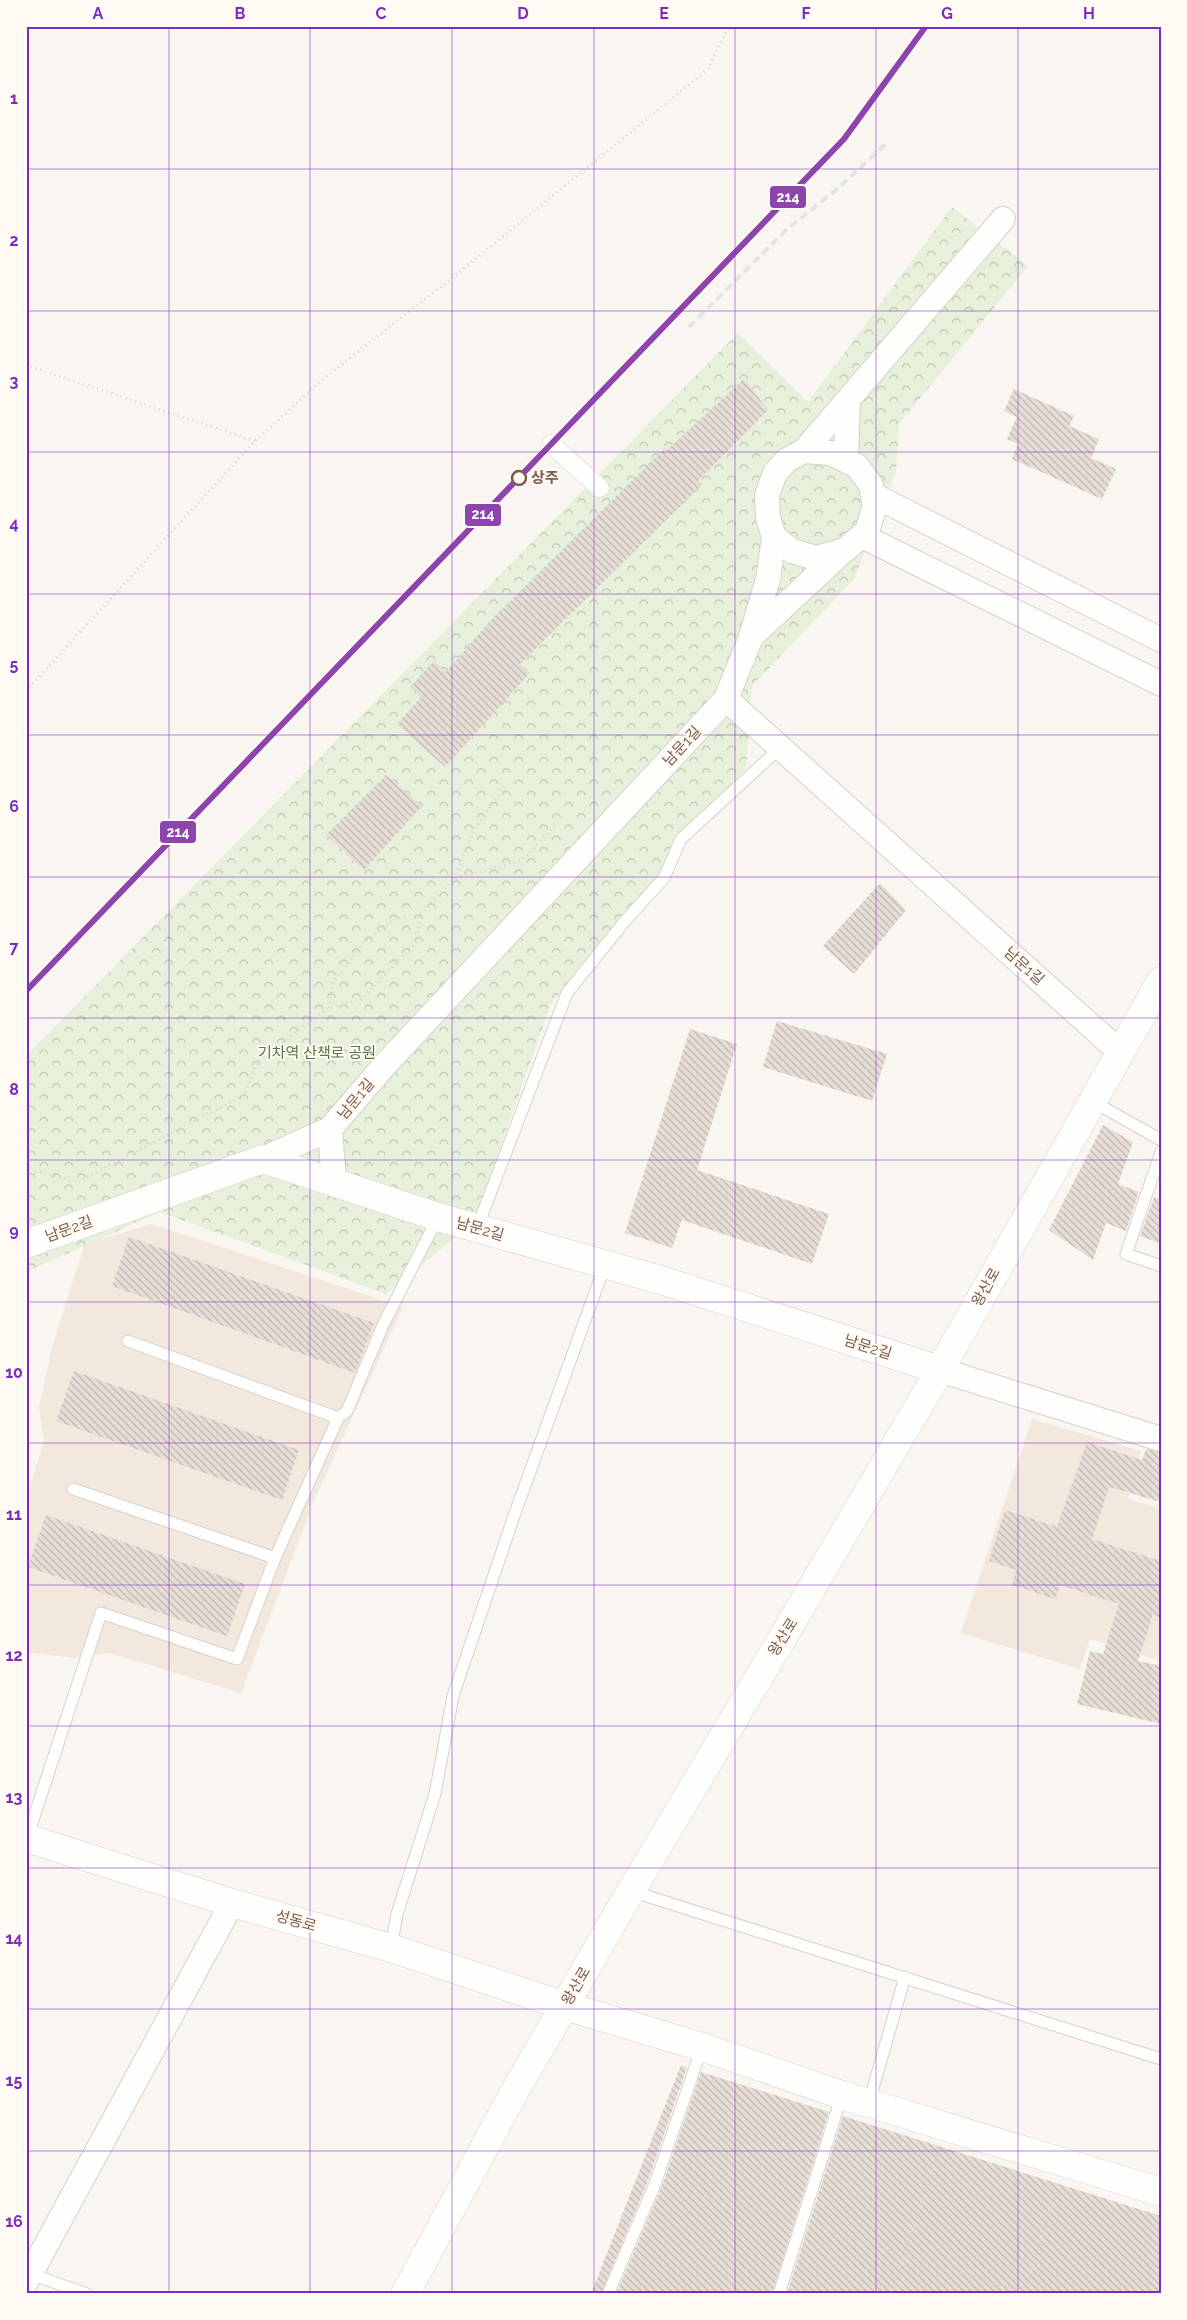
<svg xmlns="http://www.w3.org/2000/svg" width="1187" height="2320" font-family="Raleway,'Noto Sans KR',sans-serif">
<defs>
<pattern id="forest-crowns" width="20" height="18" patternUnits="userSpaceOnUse" patternTransform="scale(1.25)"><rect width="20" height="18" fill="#e7f0db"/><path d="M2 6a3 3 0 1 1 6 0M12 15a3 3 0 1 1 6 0" fill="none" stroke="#c0c6b4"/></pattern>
<pattern id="building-back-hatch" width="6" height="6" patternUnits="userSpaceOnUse" patternTransform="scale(1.25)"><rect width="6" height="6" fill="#e6ded7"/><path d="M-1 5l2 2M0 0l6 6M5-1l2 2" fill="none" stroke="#bfb7b1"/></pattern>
</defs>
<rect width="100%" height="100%" fill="#f9f5f0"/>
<path fill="#f2e8de" d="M151,1224L403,1307L315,1498L241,1693L110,1653L72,1658L26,1652V1499L44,1441L39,1407L53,1343L85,1244Z
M1032,1419L1141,1451L1128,1499L1161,1509V1661L1090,1639L1080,1669L961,1633Z"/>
<path fill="url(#forest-crowns)" d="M952,207L1028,266L899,424L896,472L854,579L752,686L746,768L551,1004L474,1222L386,1294L160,1212L26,1272V1056L738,333L808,402Z"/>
<path fill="url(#building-back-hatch)" d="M744,379L768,410L698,481L702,485L520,664L530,673L445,767L397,724L421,697L410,687L434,661L446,672L491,620L665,448L667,450Z
M1014,389L1074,416L1069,426L1099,439L1091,458L1116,469L1102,499L1012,459L1018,444L1007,439L1017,417L1004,411Z
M386,775L422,806L364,870L326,835Z
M880,883L906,910L854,974L823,946Z
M777,1021L887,1054L872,1101L763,1067Z
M690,1029L737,1044L697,1170L829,1214L812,1264L682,1220L672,1248L625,1233Z
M1103,1125L1133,1142L1118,1184L1139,1192L1126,1231L1106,1223L1093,1260L1049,1230Z
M1154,1197L1161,1199V1244L1140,1236Z
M129,1237L374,1323L355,1373L112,1286Z
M74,1371L299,1450L282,1500L56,1421Z
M1087,1442L1142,1460L1146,1449L1161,1452V1502L1109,1487L1092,1539L1161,1561V1618L1153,1615L1138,1661L1161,1666V1724L1077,1704L1090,1651L1103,1654L1119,1604L1060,1585L1055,1599L1012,1585L1016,1570L989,1561L1005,1510L1057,1527Z
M46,1515L245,1584L227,1636L28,1567Z
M681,2065L687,2067L648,2181L601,2294H591Z
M701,2072L829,2112L772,2294H616L662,2186Z
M843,2116L1161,2216V2294H787Z"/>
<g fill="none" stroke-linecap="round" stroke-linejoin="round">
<g stroke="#d7d1cb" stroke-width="13">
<path id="service" d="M1092,1101L1161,1140
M1161,1152L1126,1254L1161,1266
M477,1228L567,993L625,921L664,878L681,839L781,747
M128,1341L338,1418
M73,1489L275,1558
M27,1838L101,1613L237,1659L275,1558L338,1418L347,1411L383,1325L438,1217
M631,1891L1161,2059
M391,1948L397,1914L435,1794L453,1696L515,1513L605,1265
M869,2102L905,1977
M28,2273L87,2294
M608,2294L655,2184L702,2047
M779,2294L842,2095"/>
</g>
<g stroke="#d7d1cb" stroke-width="19">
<path id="pedestrian" d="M551,444L600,488"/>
</g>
<g stroke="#d7d1cb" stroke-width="26">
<path id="minor" d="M804,451L831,453L857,466L871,485L875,506L867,531L845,550L816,558L792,551L774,537L768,518L767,495L775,473L787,460Z
M804,451L1003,219
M846,458L848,400
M873,495L1161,640
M862,536L1161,684
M752,636L841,553
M726,699L751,637L768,579L774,537
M330,1129L334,1182
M263,1159L330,1129L383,1067L726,699L1119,1051
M940,1370L1161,1439
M26,2282L232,1903"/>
</g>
<g stroke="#d7d1cb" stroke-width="29">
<path id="tertiary" d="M26,1244L263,1159L438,1217L664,1281L940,1370
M26,1838L232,1903L391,1948L565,2006L702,2047L842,2095L1161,2192"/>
</g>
<g stroke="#d9d2cb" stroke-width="29">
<path id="secondary" d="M405,2294L516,2089L631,1891L790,1625L940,1370L1161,981"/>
</g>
<path stroke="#dcd5d0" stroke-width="3" stroke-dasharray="1 4" stroke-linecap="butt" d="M26,365L255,441
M26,691L255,441L323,379L451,279L708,69L729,26
M454,879L475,829L506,784
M329,1008L333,982L363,943L397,918L419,915
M26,1176L38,1171L77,1182L244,1095L258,1061L329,1008L361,1000L418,940L419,915L454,879L522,860L555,826
M675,2189L783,2216
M822,2228L904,2256L1029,2294
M1024,2293L1057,2190
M892,2294L937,2154"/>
<use href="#service" stroke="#fefefd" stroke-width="11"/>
<use href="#pedestrian" stroke="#fefefd" stroke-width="18"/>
<use href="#minor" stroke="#fefefd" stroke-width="24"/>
<use href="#tertiary" stroke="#fefefd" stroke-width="28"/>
<use href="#secondary" stroke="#fefefd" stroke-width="28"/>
<path stroke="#e6e3e7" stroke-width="4" stroke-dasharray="8 5" stroke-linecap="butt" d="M689,327L787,229L836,190L887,143"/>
<g stroke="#fffaf3" stroke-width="10">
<path id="rail-1" d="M26,991L844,139L926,26"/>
</g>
<use href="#rail-1" stroke="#8e44ad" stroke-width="6"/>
</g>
<path fill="none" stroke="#7b2cbf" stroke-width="1" stroke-opacity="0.55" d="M169,26V2294M310,26V2294M452,26V2294M594,26V2294M735,26V2294M876,26V2294M1018,26V2294M26,169H1161M26,311H1161M26,452H1161M26,594H1161M26,735H1161M26,877H1161M26,1018H1161M26,1160H1161M26,1302H1161M26,1443H1161M26,1585H1161M26,1726H1161M26,1868H1161M26,2009H1161M26,2151H1161"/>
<circle fill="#fffaf3" stroke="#7a5c4d" stroke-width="2.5" cx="519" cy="478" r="7"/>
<g text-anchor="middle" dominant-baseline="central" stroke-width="4" stroke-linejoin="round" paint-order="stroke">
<g font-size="15" font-weight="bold" fill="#7a5c4d" stroke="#fffaf3" text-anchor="start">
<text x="531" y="478">상주</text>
</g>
<g font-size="15" fill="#7a5c4d" stroke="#fffaf3">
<text transform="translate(682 746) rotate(-47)">남문1길</text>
<text transform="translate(1024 966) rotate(42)">남문1길</text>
<text transform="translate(356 1099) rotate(-50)">남문1길</text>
<text transform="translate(69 1229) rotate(-20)">남문2길</text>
<text transform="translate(480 1229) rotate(16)">남문2길</text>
<text transform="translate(986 1287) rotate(-61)">왕산로</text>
<text transform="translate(868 1347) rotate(18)">남문2길</text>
<text transform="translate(783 1637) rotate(-58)">왕산로</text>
<text transform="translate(296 1921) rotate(16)">성동로</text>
<text transform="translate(576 1986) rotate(-60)">왕산로</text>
</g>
<g font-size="15" fill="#537a41" stroke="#fffaf3">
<text x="317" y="1053">기차역 산책로 공원</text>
</g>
</g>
<g stroke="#fffaf3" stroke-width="2">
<rect x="769" y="185" width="38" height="24" rx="5" fill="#8e44ad"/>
<rect x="464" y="503" width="38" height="24" rx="5" fill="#8e44ad"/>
<rect x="159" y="820" width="38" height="24" rx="5" fill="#8e44ad"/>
</g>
<g font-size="14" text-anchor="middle" font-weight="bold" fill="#fff">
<text x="788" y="202">214</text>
<text x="483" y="519">214</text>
<text x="178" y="837">214</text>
</g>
<rect width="1187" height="2320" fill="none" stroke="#fffaf3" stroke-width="55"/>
<rect x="28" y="28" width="1132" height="2264" fill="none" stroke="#7b2cbf" stroke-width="2"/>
<g font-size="16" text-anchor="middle" font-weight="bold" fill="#7b2cbf">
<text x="98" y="19">A</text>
<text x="240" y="19">B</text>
<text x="381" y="19">C</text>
<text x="523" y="19">D</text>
<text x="664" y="19">E</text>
<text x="806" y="19">F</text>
<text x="947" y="19">G</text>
<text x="1089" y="19">H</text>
<text x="14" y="104">1</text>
<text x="14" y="246">2</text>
<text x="14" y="387">3</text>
<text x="14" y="529">4</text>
<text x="14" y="670">5</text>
<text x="14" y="812">6</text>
<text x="14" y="953">7</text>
<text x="14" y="1095">8</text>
<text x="14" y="1236">9</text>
<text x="14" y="1378">10</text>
<text x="14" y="1520">11</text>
<text x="14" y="1661">12</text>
<text x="14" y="1803">13</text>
<text x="14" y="1944">14</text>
<text x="14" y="2086">15</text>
<text x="14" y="2227">16</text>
</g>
</svg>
